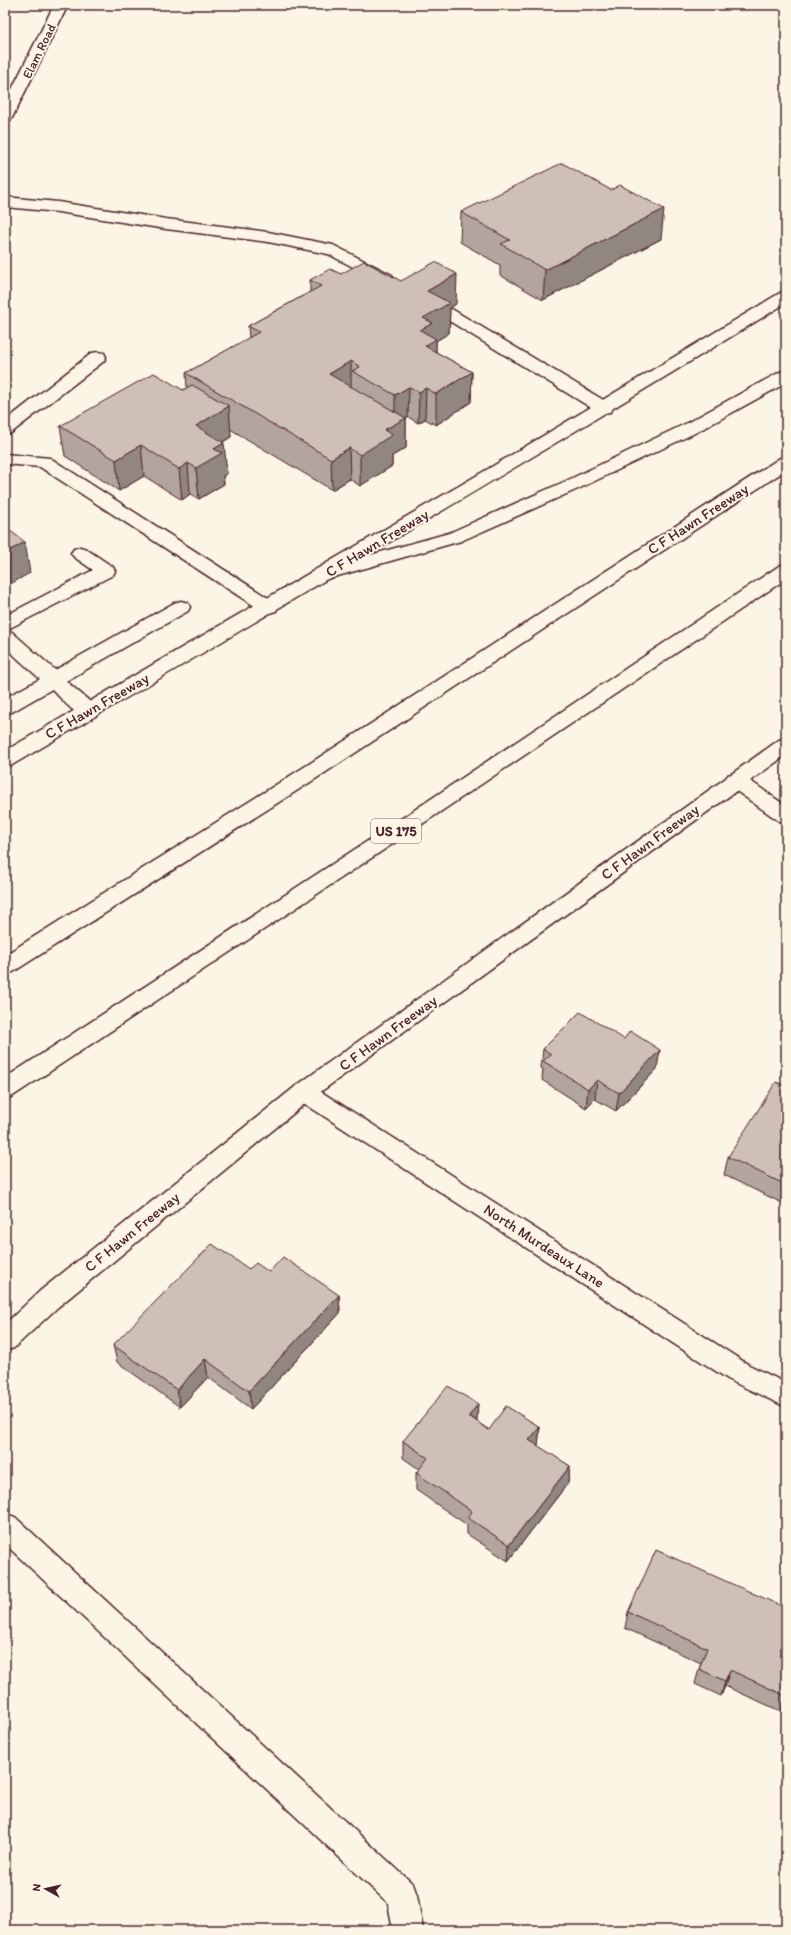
<svg xmlns="http://www.w3.org/2000/svg" width="791" height="1935" font-family="Itim,sans-serif">
<rect width="100%" height="100%" fill="#fcf5e5"/>
<filter id="ink" filterUnits="userSpaceOnUse"><feTurbulence type="fractalNoise" baseFrequency=".025" numOctaves="2"/><feDisplacementMap in="SourceGraphic" scale="8" xChannelSelector="R" yChannelSelector="G"/><feConvolveMatrix kernelMatrix="1 2 1 2 8 2 1 2 1" color-interpolation-filters="sRGB"/></filter>
<g filter="url(#ink)">
<g fill="none" stroke-linecap="round" stroke-linejoin="round">
<g stroke="#4a1f2b" stroke-width="3">
<path id="lane" d="M5,197L58,202L166,219L268,232L333,245L392,275L394,278L392,281H380L328,254L268,242L166,229L58,212L5,207Z
M444,306L450,308L610,404L613,408L610,412L604,413L598,412L438,314L436,311L438,308Z
M98,352L104,353L106,357L104,361L11,433L5,434V421L92,353Z
M5,454L50,458L276,603L278,607L276,611L269,613L262,611L40,467L5,464Z
M80,547L86,549L113,567L115,571L113,575L6,630L12,632L55,670L174,603L181,601L188,603L190,607L188,611L66,681L95,706L98,711L95,716C78,721 63,700 52,689L12,712L5,714V698L40,679L5,647V616L93,570L74,557L71,553L74,549Z
M735,773L742,775L786,806V823L779,821L728,785L725,780L728,775Z
M5,1514L15,1517L413,1884L417,1895L423,1930H393L388,1903L5,1544Z"/>
</g>
<g stroke="#4a1f2b" stroke-width="3">
<path id="street" d="M304,1083L312,1086L749,1365L786,1383V1407L731,1381L296,1098L292,1092L296,1086Z"/>
</g>
<g stroke="#4a1f2b" stroke-width="3">
<path id="secondary" d="M54,5H68L12,118L10,121L5,122V103Z
M786,291V303C530,460 271,613 12,765L5,767V751L488,469L780,293Z
M786,738V755L312,1098L58,1307L14,1348L5,1351V1324L40,1291L296,1086L779,740Z"/>
</g>
<g stroke="#4a1f2b" stroke-width="3">
<path id="highway" d="M786,371V383L697,432L578,489L461,541L327,579L320,577L318,573L320,569L449,533L566,481L685,424L780,372Z
M786,457V470L323,774L13,972L5,974V955L309,764L780,458Z
M786,564V579L403,837L13,1096L5,1099V1078L389,827L779,566Z"/>
</g>
<use href="#lane" fill="#fcf5e5" fill-rule="evenodd"/>
<use href="#street" fill="#fcf5e5" fill-rule="evenodd"/>
<use href="#secondary" fill="#fcf5e5" fill-rule="evenodd"/>
<use href="#highway" fill="#fcf5e5" fill-rule="evenodd"/>
</g>
<path fill="#b2a59d" stroke="#4a1f2b" d="M461,212L661,239L543,300L500,275V265L460,242Z
M341,274L401,281L456,304L450,308L449,333L436,341V352L472,372L471,402L436,425L425,419L418,423L408,417L406,419V448L392,456V466L360,486L350,479L332,490L230,429L231,437L223,442L227,474L223,476L224,484L199,499L190,494L182,500L144,476L119,491L65,456L60,426L183,390L187,388L186,373L249,338L248,326L310,292V280Z
M543,1049L657,1069L616,1111L595,1099L586,1108L542,1080L543,1069L541,1068Z
M786,1086V1205L724,1175L728,1157Z
M249,1269L269,1272L339,1295L340,1313L251,1409L208,1377L180,1407L117,1362L113,1345Z
M477,1422L489,1430L540,1427L538,1445L537,1446L570,1466L568,1483L508,1561L467,1534V1525L416,1490V1473L419,1469L403,1458V1441Z
M786,1608V1711L785,1713L725,1686L721,1696L695,1684L699,1669L701,1663L625,1628L628,1612Z"/>
<path fill="#918680" stroke="#4a1f2b" d="M664,209L661,239L543,300L545,270Z
M457,274L456,304L450,308L449,333L436,341V370L425,376L420,330L423,318L427,291Z
M351,361V392L329,374Z
M472,372L471,402L436,425V394Z
M409,387L408,417L406,419V448L392,456V466L360,486V455L384,430L395,424V395Z
M426,388L425,419L418,423L419,392Z
M229,406L231,437L198,456L196,426Z
M224,443L227,474L223,476L224,484L199,499L196,468L214,449Z
M141,445L144,476L119,491L116,460Z
M349,448L350,479L332,490L331,459Z
M188,463L190,494L182,500L179,469Z
M25,542L30,573L5,587V553Z
M660,1050L657,1069L616,1111L619,1093Z
M597,1080L595,1099L586,1108L588,1089Z
M339,1295L340,1313L251,1409L249,1391Z
M205,1359L208,1377L180,1407L177,1390Z
M478,1404L477,1421L469,1416Z
M540,1427L538,1445L527,1457L529,1440Z
M570,1466L568,1483L508,1561L509,1545Z
M730,1670L725,1686L721,1696L725,1681Z"/>
<path fill="#cfc0b7" stroke="#4a1f2b" d="M562,163L611,190L620,185L664,209L545,270L501,244L510,240L461,212Z
M364,261L401,281L435,262L457,274L427,291L450,303L423,318L433,323L420,330L436,339L425,346L472,372L436,394L426,388L419,392L409,387L395,395L352,371L360,367L351,361L329,374L406,418L384,430L392,435L360,455L349,448L331,459L186,373L259,332L248,326L321,286L310,280L330,269L341,274Z
M154,373L183,390L192,385L229,406L196,426L224,443L214,449L222,453L196,468L188,463L179,469L141,445L116,460L60,426Z
M5,527L25,542L5,553Z
M580,1012L624,1039L630,1031L660,1050L619,1093L597,1080L588,1089L543,1061L551,1054L543,1049Z
M776,1082L786,1086V1185L728,1157Z
M212,1244L249,1269L256,1263L269,1272L283,1257L339,1295L249,1391L205,1359L177,1390L113,1345Z
M448,1386L478,1404L469,1416L489,1430L506,1406L540,1427L529,1440L570,1466L509,1545L468,1518L472,1511L416,1473L428,1458L403,1441Z
M656,1550L786,1608V1696L730,1670L725,1681L699,1669L707,1648L628,1612Z"/>
</g>
<g text-anchor="middle" dominant-baseline="central" stroke-width="4" stroke-linejoin="round" paint-order="stroke">
<g font-size="13" fill="#4a1f2b" stroke="#fcf5e5">
<text transform="translate(39 51) rotate(-64)">Elam Road</text>
</g>
<rect fill="#fcf5e5" stroke="#7f5f63" stroke-width="1" x="371" y="819" width="50" height="24" rx="3"/>
<g font-size="14" font-weight="bold" fill="#4a1f2b">
<text x="396" y="831">US 175</text>
</g>
<g font-size="15" fill="#4a1f2b" stroke="#fcf5e5">
<text transform="translate(698 519) rotate(-33)">C F Hawn Freeway</text>
<text transform="translate(377 543) rotate(-31)">C F Hawn Freeway</text>
<text transform="translate(97 706) rotate(-30)">C F Hawn Freeway</text>
<text transform="translate(650 842) rotate(-36)">C F Hawn Freeway</text>
<text transform="translate(388 1033) rotate(-36)">C F Hawn Freeway</text>
<text transform="translate(132 1232) rotate(-39)">C F Hawn Freeway</text>
<text transform="translate(544 1246) rotate(33)">North Murdeaux Lane</text>
</g>
</g>
<rect width="791" height="1935" fill="none" stroke="#fcf5e5" stroke-width="20"/>
<rect x="10" y="10" width="771" height="1915" fill="none" stroke="#4a1f2b" stroke-width="1.5" filter="url(#ink)"/>
<g transform="translate(46 1889) rotate(278)" stroke="#fcf5e5" stroke-width="3" paint-order="stroke">
<path d="M0-3L7 15L0 10L-7 15Z" fill="#4a1f2b"/>
<text y="-6" font-size="11" font-weight="bold" text-anchor="middle" fill="#4a1f2b">N</text>
</g>
</svg>
